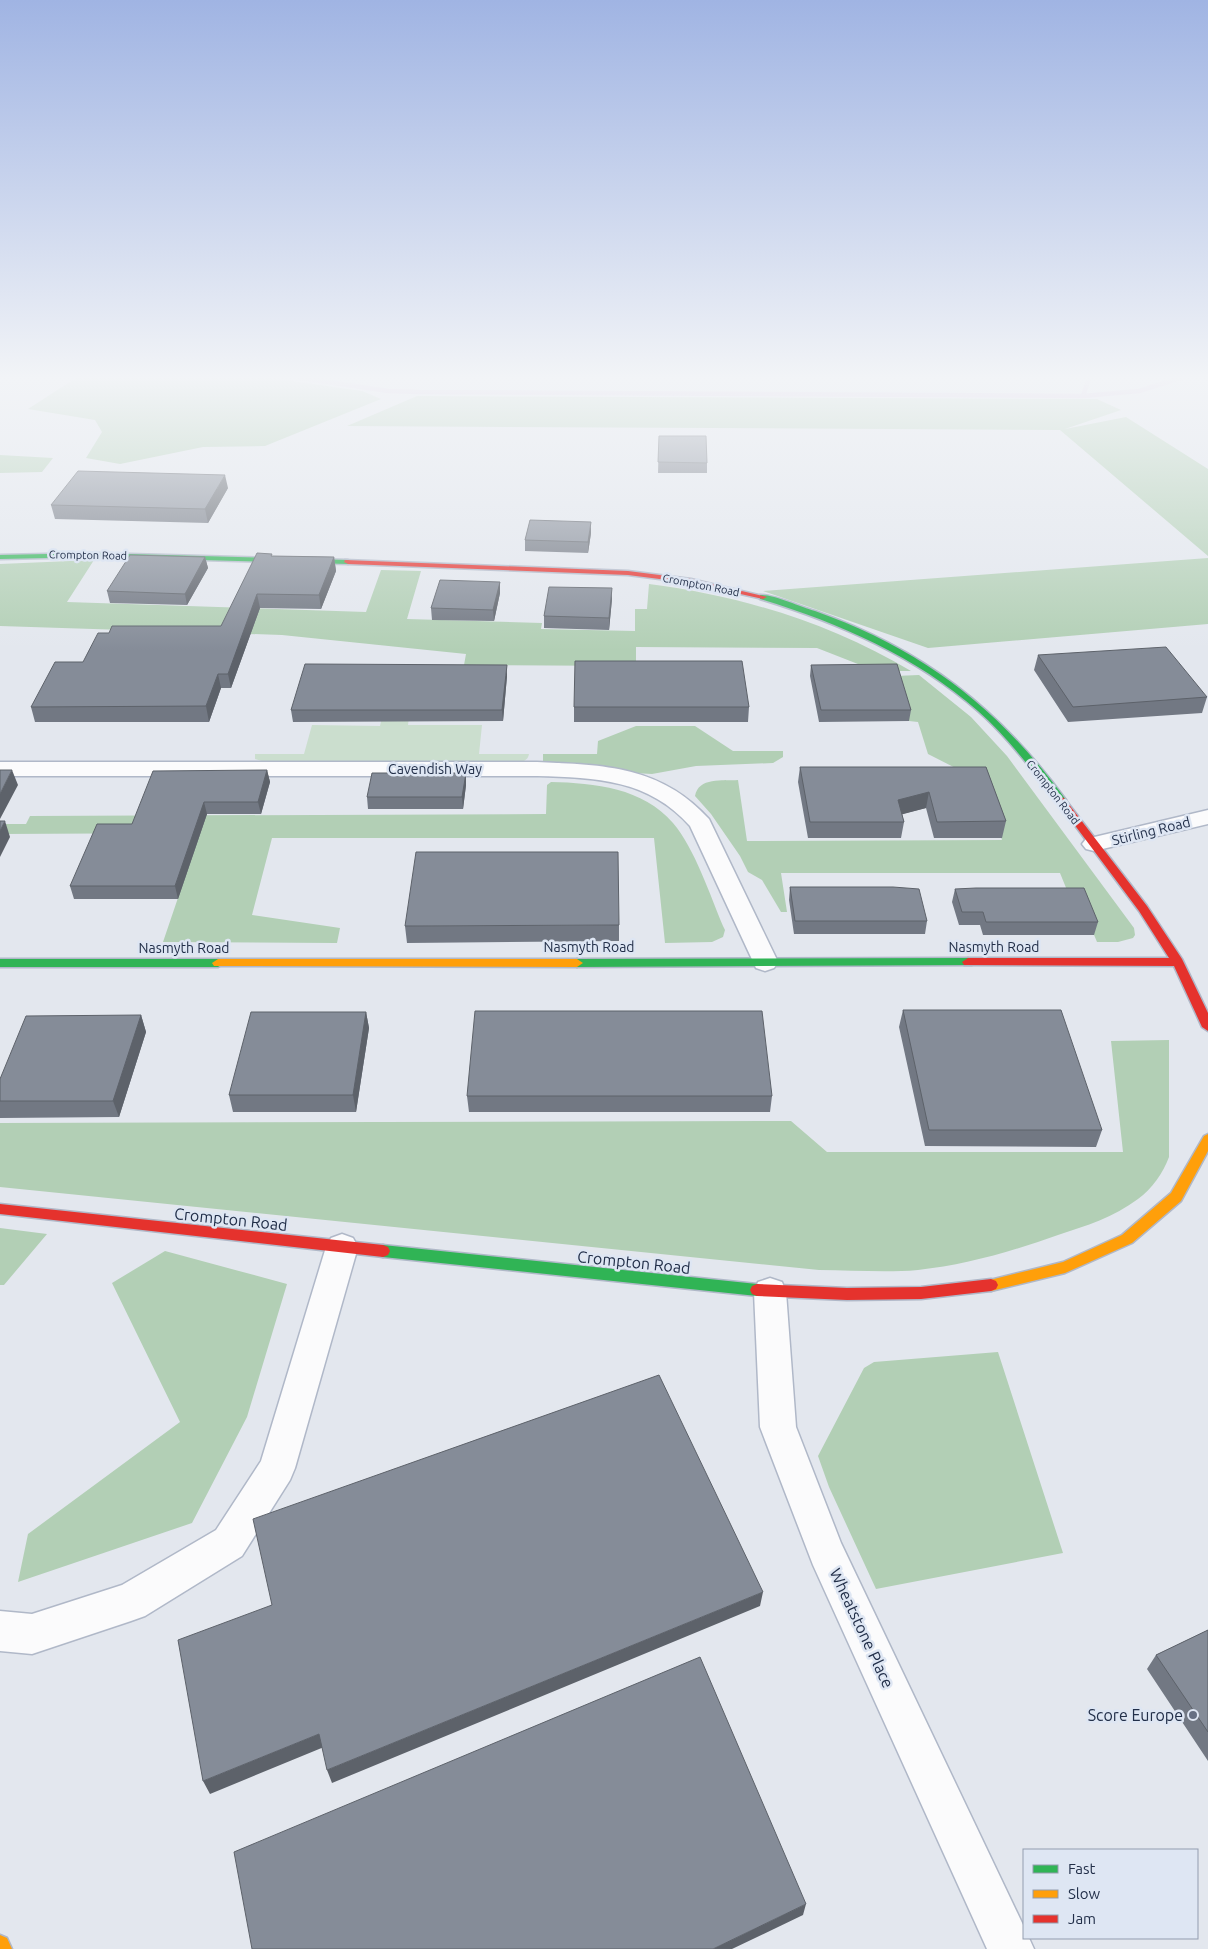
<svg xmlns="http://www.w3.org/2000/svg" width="1208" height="1949" font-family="Ubuntu,sans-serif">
<rect width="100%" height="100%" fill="#e3e7ee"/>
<path fill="#cbdece" d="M391,676L409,717L408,725H482L479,754H529C528,761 522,762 516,762H265L255,759V754H304L312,725L380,726Z"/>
<path fill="#b2cfb5" d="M76,378H270L362,391L381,399L265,446L203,447L120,464L86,458L102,432L95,420L28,409Z
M417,396L1097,399L1121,410L1065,429L1126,417L1208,469V556L1060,430L347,426Z
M0,455L53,458L42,472L0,473Z
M1208,558V624L928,648L763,591Z
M94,560L67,602L366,612L381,570L421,571L407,619L542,623L541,629L635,631V609H647L649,584C742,596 830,623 911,671H891L863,666L817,648L636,647V666L464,665L466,654L282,635L0,626V564Z
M919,675L971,717L1007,756L1134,928L1135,935L1133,938L1118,942H1097L1080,901L1071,900L1060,873H781L787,912H781L762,880L748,872L740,856L711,814L695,796C698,777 723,781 738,780L747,841L1002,840L983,782L928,754L918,722L909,721L895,676Z
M636,726H695L733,751H783V757L773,763L696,766L652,774L634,773L602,766L543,762V754H597L598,741Z
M551,782C595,783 643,788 673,823C695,849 710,895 723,926L725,930L723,937L712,942L665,943L654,838H272L252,915L340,928L337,943L163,942L200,833L0,834V824H26L30,816L546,814L547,785Z
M1169,1040V1157C1163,1173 1152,1189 1138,1199C1114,1217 1086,1226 1058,1235C1013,1251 966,1265 918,1270C885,1273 851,1270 819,1270L0,1187V1123L791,1121L827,1152H1123L1111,1041Z
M0,1228L47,1234L4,1285H0Z
M165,1251L287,1284L247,1417L192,1523L18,1582L28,1534L180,1422L112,1283Z
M998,1352L1063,1553L876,1589L829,1487L818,1456L864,1368L874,1362Z"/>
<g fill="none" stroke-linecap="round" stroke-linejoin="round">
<path stroke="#d4b5dc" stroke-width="4.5" d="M301,378L388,391L419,392L1083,396L1139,391L1180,378
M1083,396L1089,378"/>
<g stroke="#b0b8c8" stroke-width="3">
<path id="street" d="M0,762H537C605,765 661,766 709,819L778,962L774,968L765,971L756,968L690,826C648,779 597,778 537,776H0Z
M1208,810V824L1094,851L1086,849L1082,844L1086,839Z
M342,1234L353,1238L358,1247L295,1468L290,1480L242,1556L145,1616L131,1621L32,1654L0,1651V1611L32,1614L122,1585L216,1530L261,1461L326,1247L331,1238Z
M770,1278L782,1282L786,1292L796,1427L841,1543L1024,1927V1938H1029L1034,1949H987L813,1565L760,1427L754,1292L758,1282Z"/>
</g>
<g stroke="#b0b8c8" stroke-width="3">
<path id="fast" d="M93,553L348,560L352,562L348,564L93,557L0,559V555Z
M760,595C773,594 801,607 815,611C922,649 999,708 1066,800L1064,802H1058C1032,771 1008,737 978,711C915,656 839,623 760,599Z
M968,958L974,962L972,965L577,967L571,963L577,959Z
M0,959H218L224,963L218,967H0Z
M383,1245L757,1284L762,1286L764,1290L762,1294L757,1296L383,1257L378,1255L376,1251L378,1247Z"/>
</g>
<g stroke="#b0b8c8" stroke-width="3">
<path id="slow" d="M218,959H577L583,963L577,967L214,966L212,963Z
M1208,1134V1151L1181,1201L1132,1243L1065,1273L991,1291L986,1289L984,1285L986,1281L1063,1262L1122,1235L1171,1193L1204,1136Z
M0,1935L7,1938L12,1949H0Z"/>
</g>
<g stroke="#b0b8c8" stroke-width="3">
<path id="jam" d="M345,560L628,571L691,579L767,597L763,599L691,583L628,575L348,564L344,562Z
M1061,797L1064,798L1147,906L1182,959L1208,1013V1031L1202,1027L1174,966L964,965L962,962L968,958H1169L1139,911L1056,800Z
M0,1204L383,1245L388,1247L390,1251L388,1255L383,1257L0,1214Z
M991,1279L996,1281L998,1285L996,1289L991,1291L921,1299L847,1300L757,1296L752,1294L750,1290L752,1286L757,1284L847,1288L921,1287Z"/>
</g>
<use href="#street" fill="#fbfbfc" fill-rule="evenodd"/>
<use href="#fast" fill="#30b455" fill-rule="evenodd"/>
<use href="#slow" fill="#ff9f0a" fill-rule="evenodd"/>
<use href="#jam" fill="#e5322d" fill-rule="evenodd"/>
</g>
<path fill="#727883" d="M659,436L707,463V473H658Z
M228,488L208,523L55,519L51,505Z
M591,533L588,553L525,551V540Z
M272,556L334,557L336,571L321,609L260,608L231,688H221L209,722H35L31,707L83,662L221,626Z
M205,557L208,568L187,605L110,603L107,591Z
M500,582V593L494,621L432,620L431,608Z
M612,599L609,630L544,628V616Z
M1038,655L1207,697L1202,713L1068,722L1034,670Z
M811,665L911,710L909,721L819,722L810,676Z
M507,676L503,721L293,722L291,710Z
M574,707H749L748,722H574Z
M800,767H986L1006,821L1002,838H934L926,808L902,814L904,822L901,838H808L798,782Z
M267,770L270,782L261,814H207L178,899H74L70,886L132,824Z
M466,773V785L463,809H368L367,797Z
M790,887L927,921L925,934H794L789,900Z
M955,889L1098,922L1094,935H983L980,925H959L952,902Z
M619,925V941L407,943L405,926Z
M903,1010L1102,1130L1096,1147L925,1146L899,1027Z
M366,1012L369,1028L356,1112H233L229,1095Z
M141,1015L146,1032L119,1117L0,1118V1079Z
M467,1096H772L770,1112H469Z
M1208,1630V1761L1147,1669L1156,1655Z"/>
<path fill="#5d626a" d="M225,475L228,488L208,523L205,509Z
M591,522V533L588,553V542Z
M205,557L208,568L187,605L185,594Z
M334,557L336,571L321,609L319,595Z
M500,582V593L494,621L493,610Z
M612,588V599L609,630V618Z
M257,594L260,608L231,688L228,674Z
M507,665V676L503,721L502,710Z
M218,674L221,688L209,722L206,706Z
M12,770L18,785L0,819V794Z
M267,770L270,782L261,814L258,802Z
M466,773V785L463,809L462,797Z
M929,792L926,808L896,816L898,800Z
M204,802L207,814L178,899L175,886Z
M5,821L10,837L0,857V831Z
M366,1012L369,1028L356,1112L353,1095Z
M141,1015L146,1032L119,1117L113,1101Z
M763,1592L760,1606L332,1783L327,1770Z
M319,1734L324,1747L210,1794L203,1781Z
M806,1904L803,1915L732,1949H713Z"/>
<path fill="#858c98" stroke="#5d626a" d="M659,436H706L707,463L658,462Z
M78,471L225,475L205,509L51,505Z
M530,520L591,522L588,542L525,540Z
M257,553L272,554L271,556L334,557L319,595L257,594L228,674H218L206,706L31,707L55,662H83L98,633H109L112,626H221Z
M130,555L205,557L185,594L107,591Z
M440,580L500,582L493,610L431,608Z
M549,587L612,588L609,618L544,616Z
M1166,647L1207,697L1073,707L1038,655Z
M575,661H742L749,707H574Z
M305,664L507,665L502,710H291Z
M897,664L911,710H821L811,665Z
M800,767H986L1006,821L937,822L929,792L898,800L904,822H810Z
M0,770H12L0,794Z
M267,770L258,802H204L175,886H70L97,824H132L153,771Z
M372,773H466L462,797H367Z
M0,821H5L0,831Z
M416,852H618L619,925L405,926Z
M790,887H893L919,889L927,921H795Z
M976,888H1084L1098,922H986L983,912H962L955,889Z
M903,1010H1061L1102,1130H929Z
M475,1011H762L772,1096H467Z
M251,1012H366L353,1095H229Z
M141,1015L113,1101H0V1079L26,1016Z
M659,1375L763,1592L327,1770L319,1734L203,1781L178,1640L272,1605L253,1519Z
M1208,1630V1732L1156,1655Z
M700,1657L806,1904L713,1949H252L234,1852Z"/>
<linearGradient id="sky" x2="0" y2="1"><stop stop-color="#a0b4e3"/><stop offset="0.58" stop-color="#f2f4f7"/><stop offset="1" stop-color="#f2f4f7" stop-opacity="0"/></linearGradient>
<rect width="1208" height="651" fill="url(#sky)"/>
<circle fill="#666f83" stroke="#dee6f3" stroke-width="2" cx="1193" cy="1715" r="5"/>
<g text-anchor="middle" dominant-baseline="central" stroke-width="5" stroke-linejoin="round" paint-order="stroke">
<g font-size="11" fill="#222f49" stroke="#dee6f3">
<text transform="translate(88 555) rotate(1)">Crompton Road</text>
<text transform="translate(701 585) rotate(11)">Crompton Road</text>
<text transform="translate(1053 792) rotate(52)">Crompton Road</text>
</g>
<g font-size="14" fill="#222f49" stroke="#dee6f3">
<text x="435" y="769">Cavendish Way</text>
<text transform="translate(1151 831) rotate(-14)">Stirling Road</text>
<text x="589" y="947">Nasmyth Road</text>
<text x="994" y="947">Nasmyth Road</text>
<text x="184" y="948">Nasmyth Road</text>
</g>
<g font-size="16" fill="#222f49" stroke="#dee6f3">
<text transform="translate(231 1219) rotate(6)">Crompton Road</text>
<text transform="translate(634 1262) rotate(6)">Crompton Road</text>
<text transform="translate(862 1628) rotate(65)">Wheatstone Place</text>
</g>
<g font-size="16" fill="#222f49" stroke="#dee6f3" text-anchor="end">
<text x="1183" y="1715">Score Europe</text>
</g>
</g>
<rect x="1023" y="1849" width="175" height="90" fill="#dee6f3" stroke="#939daf"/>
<rect x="1033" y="1865" width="25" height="8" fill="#30b455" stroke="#939daf"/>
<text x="1068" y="1874" font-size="15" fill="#222f49">Fast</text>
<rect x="1033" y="1890" width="25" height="8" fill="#ff9f0a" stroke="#939daf"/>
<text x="1068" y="1899" font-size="15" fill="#222f49">Slow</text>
<rect x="1033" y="1915" width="25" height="8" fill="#e5322d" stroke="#939daf"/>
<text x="1068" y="1924" font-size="15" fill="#222f49">Jam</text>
</svg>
